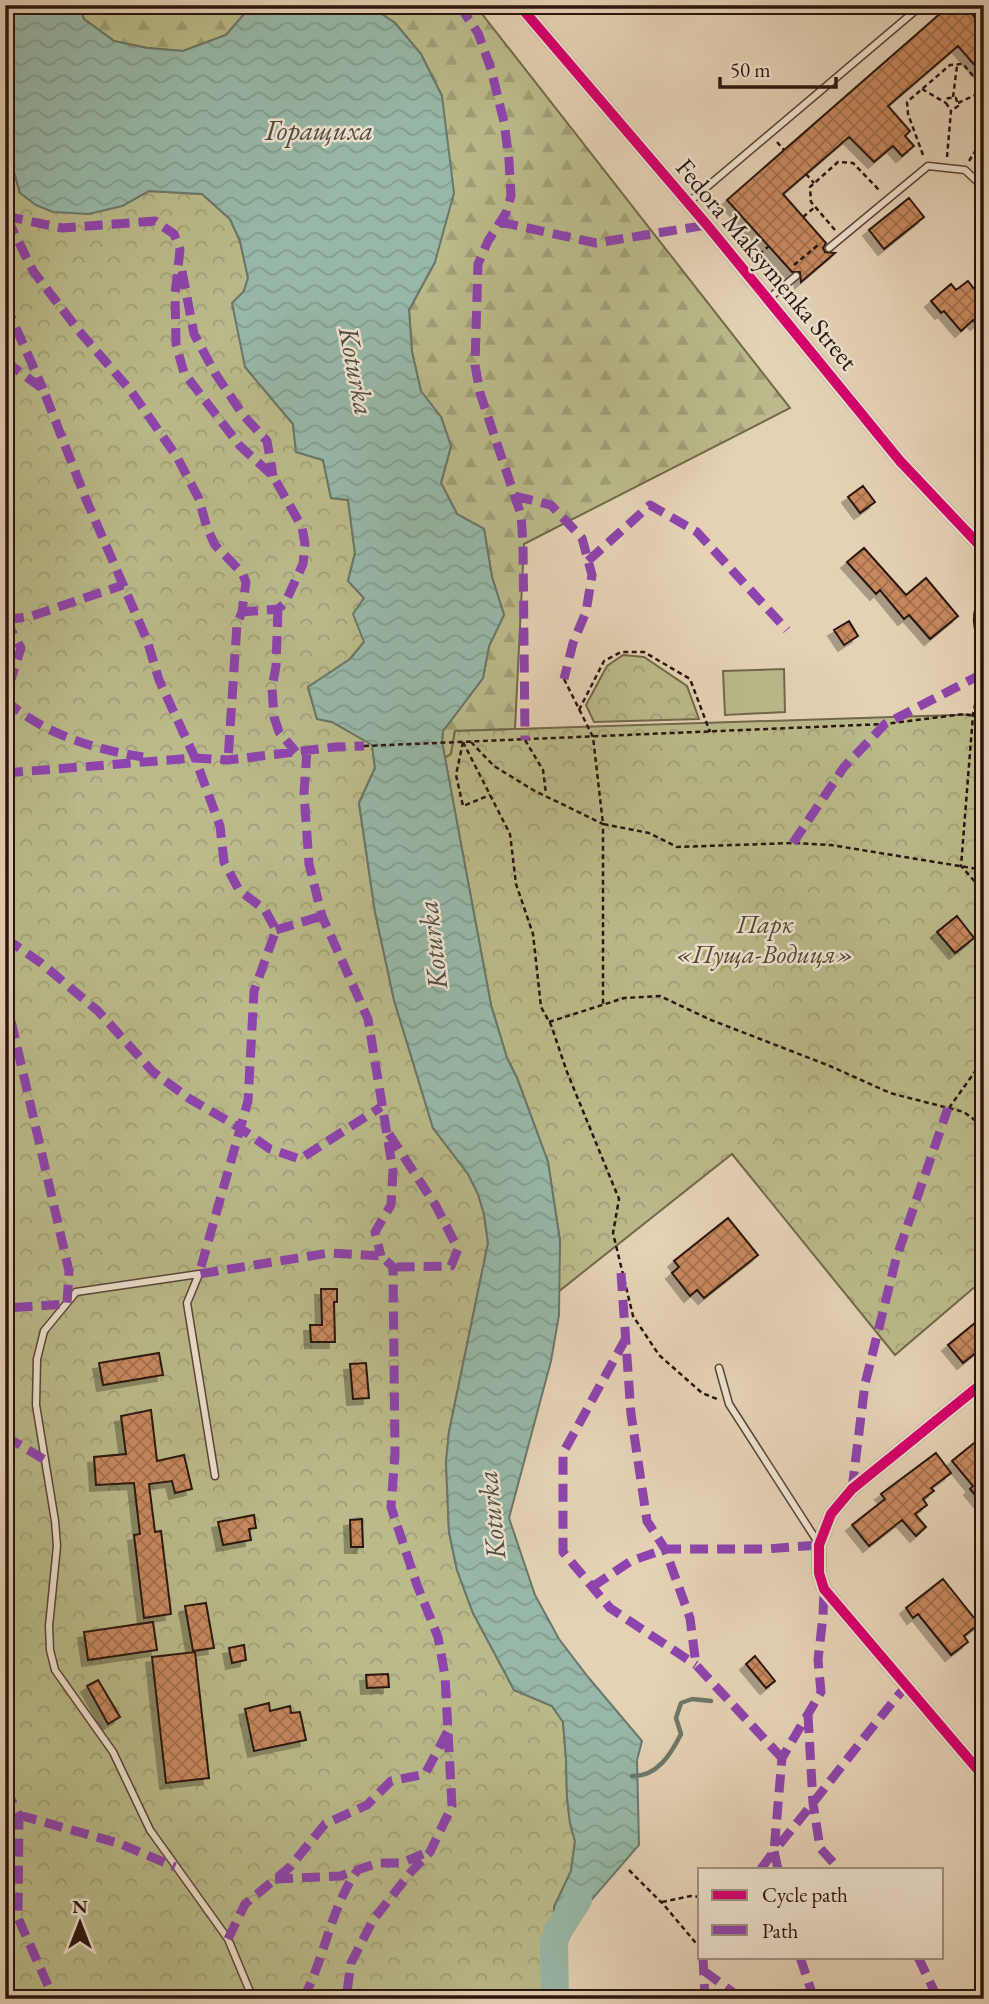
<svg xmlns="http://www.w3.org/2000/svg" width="989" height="2004" font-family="'EB Garamond',serif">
<defs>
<pattern id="forest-firs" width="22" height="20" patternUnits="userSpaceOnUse" patternTransform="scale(1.75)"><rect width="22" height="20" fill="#baba8a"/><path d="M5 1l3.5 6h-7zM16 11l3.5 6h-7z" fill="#a09f76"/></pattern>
<pattern id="park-crowns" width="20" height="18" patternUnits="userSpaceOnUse" patternTransform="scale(1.75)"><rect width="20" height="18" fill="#baba8a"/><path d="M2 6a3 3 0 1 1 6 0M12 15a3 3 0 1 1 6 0" fill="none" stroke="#a09f76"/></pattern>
<pattern id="water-waves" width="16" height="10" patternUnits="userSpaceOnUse" patternTransform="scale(1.75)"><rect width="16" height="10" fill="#97b8a8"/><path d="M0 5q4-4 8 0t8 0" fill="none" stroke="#829d8f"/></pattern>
<pattern id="building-cross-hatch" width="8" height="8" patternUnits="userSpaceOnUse" patternTransform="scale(1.75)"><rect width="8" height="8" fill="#c8895e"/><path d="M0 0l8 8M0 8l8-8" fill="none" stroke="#a26f4c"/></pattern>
<filter id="shadow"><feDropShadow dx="-6" dy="6" stdDeviation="0" flood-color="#0004"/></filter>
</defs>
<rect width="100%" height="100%" fill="#e5d2b5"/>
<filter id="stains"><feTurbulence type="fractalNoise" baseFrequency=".00286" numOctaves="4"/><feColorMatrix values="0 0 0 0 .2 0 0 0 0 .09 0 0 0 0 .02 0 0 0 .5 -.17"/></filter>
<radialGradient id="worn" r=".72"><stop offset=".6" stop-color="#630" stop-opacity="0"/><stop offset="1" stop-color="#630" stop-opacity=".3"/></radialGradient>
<path fill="url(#forest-firs)" stroke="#72684c" stroke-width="2" d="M78,5H252L226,35L183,51L147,48L114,41L84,19Z
M368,5H475L790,408L524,544L515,729L455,731L451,754L445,758L442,742L443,731L483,678L489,646L504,615L492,577L484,529L457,514L441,483L451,446L441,417L421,392L412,352L409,310L435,262L442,96L421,54L395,23Z"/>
<path fill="url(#park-crowns)" stroke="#72684c" stroke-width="2" d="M5,164L13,168L20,193L122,206L149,191L202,194L230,219L240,241L248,278L244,291L245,367L293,424L296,452L323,460L331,498L348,500L355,553L348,581L364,598V642L350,659L308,688L317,719L332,722L372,744L375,768L359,803L375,912L394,1000L433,1128L468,1174L478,1194L484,1214L488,1243L449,1432L446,1462L449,1532L457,1570L473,1613L514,1690L552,1706L563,1722L566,1759L567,1798L570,1823L575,1841L571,1871L554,1907L558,1931L554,1942L555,1999H5Z
M623,655L644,657L687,686L699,719L594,722L586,705L607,666Z
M984,714V1279L895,1355L732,1154L558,1292L560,1241L548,1162L517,1078L507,1058L491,1005L445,758L451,754L455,731Z"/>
<path fill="#baba8a" stroke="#72684c" stroke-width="2" d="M784,669L785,712L725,715L723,671Z"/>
<path fill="url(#water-waves)" stroke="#6b776a" stroke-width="2" d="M5,5H78L84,19L114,41L147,48L183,51L226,35L252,5H368L395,23L421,54L442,96L454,193L435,262L409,310L412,352L421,391L441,417L451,446L441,483L457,514L484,529L492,577L504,615L489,646L483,678L443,731L442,742L491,1005L507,1058L517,1078L548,1162L560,1241L559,1315L551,1361L509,1518L535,1595L559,1639L588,1677L642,1741L637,1760L639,1845L568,1927L558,1931L554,1907L571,1871L575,1841L570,1823L567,1797L566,1759L563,1722L552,1706L514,1690L473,1613L457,1570L449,1532L446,1462L449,1432L488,1243L484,1214L478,1194L468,1174L433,1128L394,1000L375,912L359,803L375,768L372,745L332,722L317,719L308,687L350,659L364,642L353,614L364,598L348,581L355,553L348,500L331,498L323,460L296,452L293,424L245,367L232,303L244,291L248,278L240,241L230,219L202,194L149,191L122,206L89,214L53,212L36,205L20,193L13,168L5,164Z"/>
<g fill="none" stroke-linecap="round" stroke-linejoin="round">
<path stroke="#6b776a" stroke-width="4.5" d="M632,1776C657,1777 671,1754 681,1734L676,1718L681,1703L692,1699L711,1701"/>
<path stroke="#97b8a8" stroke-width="28" d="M555,1999L554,1942L558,1931L578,1900"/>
</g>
<path fill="url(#building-cross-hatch)" stroke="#29150e" stroke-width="2" filter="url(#shadow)" d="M950,5H964L984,28V76L958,46L888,106L910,131L905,136L914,146L902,156L893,146L874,162L849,137L783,194L826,243L823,248L825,252L835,253L801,282L800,272H792L727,200Z
M909,198L924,217L884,249L869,230Z
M968,281L978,294L984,290V318L976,324L973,320L961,331L944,311L941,313L931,301L951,284L956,290Z
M863,486L875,502L860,513L848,497Z
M864,548L906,595L926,578L958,616L930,639L909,615L904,619L880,590L876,594L847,562Z
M849,621L858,636L844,645L834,630Z
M957,916L974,938L955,953L937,932Z
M728,1218L758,1255L704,1298L697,1290L690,1296L672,1273L679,1267L674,1261Z
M321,1289H337V1302H334L335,1342H311L310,1325H322Z
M975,1323L984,1334V1346L963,1363L948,1345Z
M159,1353L163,1375L103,1385L99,1363Z
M366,1363L369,1398L353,1399L350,1364Z
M151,1410L157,1461L184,1455L192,1489L175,1493L172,1481L149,1484L155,1532L161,1531L171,1614L144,1618L134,1535L140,1534L134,1483L96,1485L94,1457L126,1454L121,1416Z
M984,1435V1506L970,1489L973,1486L952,1461Z
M936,1453L951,1473L931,1488L934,1491L923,1499L927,1505L915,1514L926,1527L916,1536L902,1520L869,1546L852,1525L885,1499L881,1494Z
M254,1515L256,1528L249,1529L251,1540L223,1545L218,1522Z
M362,1519L363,1547H351L350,1520Z
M943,1579L979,1624L964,1636L968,1642L951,1655L918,1614L913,1618L906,1608Z
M206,1603L214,1648L193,1651L185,1606Z
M153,1622L157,1650L88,1660L84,1632Z
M244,1645L246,1660L232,1663L229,1648Z
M195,1652L209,1778L166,1783L152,1657Z
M755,1656L775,1681L766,1688L746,1664Z
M388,1674L389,1687L367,1688L366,1675Z
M98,1680L120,1717L108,1724L87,1686Z
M269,1703L270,1711L290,1706L291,1713L300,1712L306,1740L254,1751L245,1709Z"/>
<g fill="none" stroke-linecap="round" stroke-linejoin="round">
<g stroke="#584438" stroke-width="9">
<path id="service" d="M688,203L922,5
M829,248L928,166L965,170L984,188
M768,299L796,276
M719,1368L729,1404L819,1544
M215,1476L187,1303L199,1274L76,1292L44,1331L37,1359L36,1405L55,1521L57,1546L49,1626L50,1650L55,1670L113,1752L150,1830L228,1939L253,1999"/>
</g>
<g stroke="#584438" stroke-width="15">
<path id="minor" d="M519,5L707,225L900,461L984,550
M984,1382L852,1489L831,1514L819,1545V1573L824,1589L984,1777"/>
</g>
<path stroke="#29150e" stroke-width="2.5" stroke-dasharray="5 3.5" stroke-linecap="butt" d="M922,89L946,103
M953,97L957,66
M958,103L984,91
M777,142L784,150
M923,155L908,114L907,102L950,65L963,64L984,89
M947,157L951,111L946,103L948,98H956L958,106L951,111
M969,161L984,137
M806,174L814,183
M803,217L815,207
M835,230L811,202L810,187L838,162L853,163L880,191
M753,260L769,246
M794,265L818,245
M984,662L973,715L961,866L984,892
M564,679L593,737L603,824L649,833L677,847L793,843L831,845L984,870
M579,710L604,661L621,652H644L690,679L710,732
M525,740L543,770L546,794
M463,742L510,834L516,884L533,934L541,1007L551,1025L567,1072L619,1199L613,1233L633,1316L659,1355L702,1393L717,1399
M463,742L456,775L463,806L490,795
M471,742L494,766L533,790L603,824V1005
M364,746L885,724L964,714L984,718
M549,1022L624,998L660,996L711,1020L830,1066L890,1093L964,1112L984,1127
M983,1060L976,1001L984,986
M949,1108L984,1059
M629,1870L664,1905L700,1948
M662,1902L691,1896L700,1897"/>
<use href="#service" stroke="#eee2cf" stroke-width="6"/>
<use href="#minor" stroke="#eee2cf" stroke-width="12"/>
<path stroke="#29150e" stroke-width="2" d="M984,591C969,611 972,630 984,651"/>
<path stroke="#8e44ad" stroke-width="9" stroke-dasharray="18 9" stroke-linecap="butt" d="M459,5L478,33L491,69L504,122L509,160L511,196L506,213L488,241L478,264L475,365L480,393L521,515L523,544L525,740
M5,216L62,228L155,221L174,234L180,250L175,294L176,344L184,373L240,446L273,476L302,527L305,544L303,564L285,603L278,609L242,612
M7,218L33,271L79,331L131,391L177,457L199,499L207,528L215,545L242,573L246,582L242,612L237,624L228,760
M500,222L596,243L707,225
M182,271L194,334L215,373L243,415L267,441L273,476
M5,303L43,389
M5,361L43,389L85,497L147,640L159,680L195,758L220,826L224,862L239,890L265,910L276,930L254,991L248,1101L199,1274L329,1253L381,1256L393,1267L395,1454L391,1507L417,1585L438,1637L445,1676L452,1806L430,1852L411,1872L373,1920L351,1963L346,1999
M515,496L551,505L582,538L592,575L586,612L573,643L564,679
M588,561L650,505L697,532L787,630
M278,609L276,666L272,688L274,717L279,732L296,752
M5,619L21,648L5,698
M6,620L32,616L123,585
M5,700C44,734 93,749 143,757
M307,750L304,793L309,864L322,916L368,1019L393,1171L391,1205L375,1232L381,1256
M5,773L195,758L228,760L335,747L364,746
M5,838L10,856L5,884
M793,843L844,767L885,724L984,673
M276,930L322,916
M5,938L41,963L98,1011L153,1072L190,1099L240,1128L270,1149L300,1159L381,1107
M5,995L69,1271L67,1304L5,1308
M389,1134L436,1206L458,1249L451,1266L393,1267
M621,1273L631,1414L647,1521L665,1549L690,1618L696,1665L782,1758
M626,1338L563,1453V1552L610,1608L696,1665
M5,1436L45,1460
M852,1489L865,1384L896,1259L948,1108
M592,1587L631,1561L665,1549H766L819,1545
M808,1715L813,1803L820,1848L839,1869
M5,1788L19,1815L18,1918L54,1999
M19,1815L121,1844L175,1867
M761,1869L774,1851L782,1758L821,1692L818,1660L823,1616L824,1589
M778,1869L774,1851C819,1797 861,1740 906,1686
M275,1879L340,1876L378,1863H402L423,1854
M228,1939L245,1904L290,1867L325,1824L367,1805L391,1781L425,1774L449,1729
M703,1957L705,1999
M800,1957L814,1999
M918,1957L938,1999
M704,1971L742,1999
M303,1999C325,1958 330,1909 357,1871"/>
<g stroke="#eee2cf" stroke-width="15">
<path id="cycleway" d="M519,5L707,225L900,461L984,550
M984,1382L852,1489L831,1514L819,1545V1573L824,1589L984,1777"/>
</g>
<use href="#cycleway" stroke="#d6006c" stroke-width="10"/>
</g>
<g text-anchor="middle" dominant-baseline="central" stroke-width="5" stroke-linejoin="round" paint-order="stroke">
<g font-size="26" fill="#29150e" stroke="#eee2cf">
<text transform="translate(767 264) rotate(50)">Fedora Maksymenka Street</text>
</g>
<g font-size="26" font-style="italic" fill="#544733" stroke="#eee2cf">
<text x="765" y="924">Парк<tspan x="765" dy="30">«Пуща-Водиця»</tspan></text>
</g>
<g font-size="28" font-style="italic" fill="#504e44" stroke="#eee2cf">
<text x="319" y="130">Горащиха</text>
<text transform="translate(357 371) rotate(79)">Koturka</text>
<text transform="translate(432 945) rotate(-97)">Koturka</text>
<text transform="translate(491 1515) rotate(-96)">Koturka</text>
</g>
</g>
<rect width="989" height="2004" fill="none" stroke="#e5d2b5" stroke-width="28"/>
<rect x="7" y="7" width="975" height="1990" fill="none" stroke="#29150e" stroke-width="3.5"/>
<rect x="14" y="14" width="961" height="1976" fill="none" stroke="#29150e" stroke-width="2"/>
<rect x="698" y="1868" width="245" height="91" fill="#eee2cf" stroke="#9f9082" stroke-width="2"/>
<rect x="712" y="1890" width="35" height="10" fill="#d6006c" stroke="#9f9082" stroke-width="2"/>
<text x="762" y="1902" font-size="21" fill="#29150e">Cycle path</text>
<rect x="712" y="1925" width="35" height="10" fill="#8e44ad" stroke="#9f9082" stroke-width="2"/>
<text x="762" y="1938" font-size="21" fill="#29150e">Path</text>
<g transform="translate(80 1923)" stroke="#eee2cf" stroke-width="5" paint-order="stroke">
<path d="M0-5L12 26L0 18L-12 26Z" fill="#29150e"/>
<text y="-10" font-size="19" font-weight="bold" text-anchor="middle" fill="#29150e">N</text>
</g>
<path d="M720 77v10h116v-10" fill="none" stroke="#29150e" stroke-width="3.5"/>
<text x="730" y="77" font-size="21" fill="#29150e" stroke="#eee2cf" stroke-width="5" paint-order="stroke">50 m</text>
<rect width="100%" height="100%" filter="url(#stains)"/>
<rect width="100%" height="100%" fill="url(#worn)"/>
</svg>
